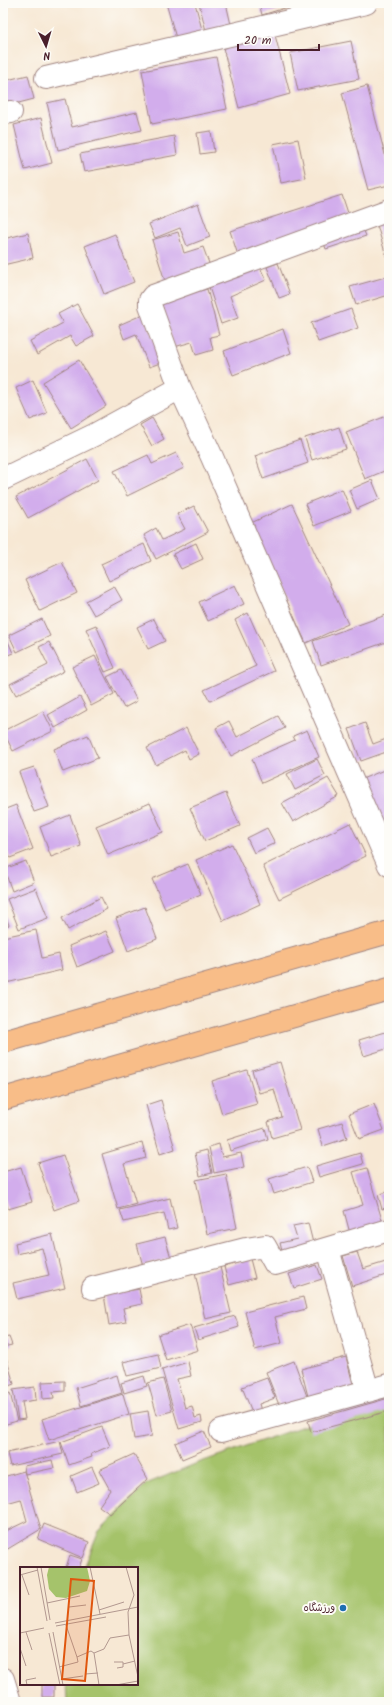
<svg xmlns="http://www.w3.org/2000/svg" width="392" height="1705" font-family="Kalam,'Playpen Sans Arabic',sans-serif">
<rect width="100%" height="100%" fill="#fdfcf7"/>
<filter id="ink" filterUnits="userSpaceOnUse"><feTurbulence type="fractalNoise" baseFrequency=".025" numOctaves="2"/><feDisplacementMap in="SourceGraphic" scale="8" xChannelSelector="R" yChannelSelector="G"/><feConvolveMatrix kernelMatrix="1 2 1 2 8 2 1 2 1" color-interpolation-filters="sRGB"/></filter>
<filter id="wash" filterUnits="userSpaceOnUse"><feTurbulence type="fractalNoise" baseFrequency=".012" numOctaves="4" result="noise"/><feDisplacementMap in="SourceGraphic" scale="16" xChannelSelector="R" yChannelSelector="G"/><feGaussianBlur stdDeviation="0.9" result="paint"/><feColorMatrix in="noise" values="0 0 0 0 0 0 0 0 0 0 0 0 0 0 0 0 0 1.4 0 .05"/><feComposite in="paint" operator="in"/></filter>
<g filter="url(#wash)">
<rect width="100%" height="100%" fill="#f7e8d4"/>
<path fill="#a5c36b" stroke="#78714b" d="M389,1396V1702H67L66,1684H137V1568H84L99,1531L146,1484L195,1464Z"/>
<g id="blocks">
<path fill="#d2adec" d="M166,3H195L204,37L178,45Z
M199,3H226L232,29L207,35Z
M259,3H301L262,15Z
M275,35L290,94L239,108L223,48Z
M351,41L359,79L298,91L290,53Z
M216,57L227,109L152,124L142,71Z
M28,75L34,99L3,107V81Z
M367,86L389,170V185L368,190L342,93Z
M65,99L72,127L137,112L142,130L58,150L47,103Z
M41,118L52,163L25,170L14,125Z
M211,131L214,152L200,154L197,133Z
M174,136L177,155L84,172L80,154Z
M298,139L306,178L281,183L273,144Z
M342,195L351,222L239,258L230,231Z
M198,204L210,237L187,246L180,228L155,238L149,224Z
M389,214V255L386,256L375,218Z
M362,226L366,236L326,249L322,238Z
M178,232L184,253L203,247L210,266L165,281L152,240Z
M28,233L33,258L3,265V239Z
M115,234L134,282L104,294L85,246Z
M258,263L266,280L230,296L238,318L221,324L208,284Z
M278,263L290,294L279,298L267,267Z
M389,276V295L356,305L350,287Z
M207,289L219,335L210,337L213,350L196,355L192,342L174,347L161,301Z
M77,304L94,336L76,346L70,336L37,355L30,341L63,323L58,314Z
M351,309L358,328L318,342L311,323Z
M144,314L163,362L149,367L136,334L124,339L119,325Z
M283,329L291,353L233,375L224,351Z
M79,360L106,406L71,428L43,382Z
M33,380L47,413L30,420L16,388Z
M389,415V469L365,479L346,432Z
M152,418L164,439L152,446L140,425Z
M339,427L346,449L312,460L305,438Z
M300,440L308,463L263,479L255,456Z
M176,453L184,468L127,496L114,471L148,455L152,464Z
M87,459L98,480L28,518L16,497Z
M372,480L380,499L357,509L349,490Z
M342,489L351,511L314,526L305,504Z
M292,504L348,624L306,643L251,523Z
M194,506L208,532L156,559L144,535L156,528L162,540L185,529L177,514Z
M196,543L203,559L181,569L173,554Z
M144,544L151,561L109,581L101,564Z
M62,562L77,593L40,611L25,580Z
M235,585L244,604L208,621L199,602Z
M114,586L122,600L94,615L86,601Z
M248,613L274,671L210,701L204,690L256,666L235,620Z
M389,614V641L321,665L313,641Z
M42,619L50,636L17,652L9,635Z
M154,619L165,641L148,649L137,627Z
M96,625L115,668L105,672L86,629Z
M7,639L13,653L3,657V641Z
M49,642L64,671L16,695L10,684L48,665L39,647Z
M95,656L114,694L91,706L72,667Z
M121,670L137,701L124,708L107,677Z
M80,697L87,710L55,728L48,715Z
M43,711L53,731L13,751L3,731Z
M278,716L285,728L231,756L216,728L229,721L237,737Z
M365,723L373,744L389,738V751L361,761L349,729Z
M186,728L199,754L189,759L185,750L156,765L147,748Z
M307,730L319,757L262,783L252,759L295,740L293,736Z
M88,735L98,758L63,772L54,749Z
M317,759L325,775L295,790L287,774Z
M34,767L49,807L34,812L19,772Z
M389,768V843L357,781Z
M328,778L339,796L293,822L282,803Z
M226,793L240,826L205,841L190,808Z
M150,803L163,832L108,855L96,826Z
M16,805L33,849L10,858L3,841V810Z
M70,815L81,846L51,857L40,827Z
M350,823L366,856L279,899L263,866Z
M267,828L275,843L254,853L247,838Z
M232,844L260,904L223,921L196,860Z
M26,861L34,882L12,891L4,869Z
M188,864L201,894L165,909L152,879Z
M36,888L48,918L19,929L7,899Z
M101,897L107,909L68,930L62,918Z
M145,907L157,939L128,951L116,918Z
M3,909L9,925L3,928Z
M36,930L42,958L59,954L62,970L6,983L3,971V937Z
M106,931L115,951L77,967L69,946Z
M389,1031V1048L364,1056L359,1040Z
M280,1062L300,1130L272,1138L268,1122L282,1117L274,1089L259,1093L252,1070Z
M247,1070L257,1104L222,1114L212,1081Z
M161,1100L175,1149L160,1154L146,1105Z
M374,1104L384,1130L359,1139L349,1114Z
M342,1122L347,1138L323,1146L318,1129Z
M265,1128L268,1139L230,1151L227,1140Z
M142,1142L146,1158L124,1164L136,1204L118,1209L102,1154Z
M219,1144L222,1157L241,1153L244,1167L214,1173L209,1147Z
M207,1150L212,1173L200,1176L195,1153Z
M360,1153L363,1164L319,1177L316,1166Z
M63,1155L79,1201L54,1210L38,1163Z
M21,1167L32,1202L8,1209L3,1193V1172Z
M307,1167L312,1182L274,1194L269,1179Z
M367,1168L384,1227L351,1237L344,1211L363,1205L353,1172Z
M226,1174L237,1228L207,1234L196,1180Z
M389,1191V1207L382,1209L378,1195Z
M170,1198L177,1228L168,1230L164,1213L124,1222L120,1210Z
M308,1223L314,1247L283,1255L280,1243L297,1239L293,1226Z
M52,1234L65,1288L17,1299L13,1283L49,1275L42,1248L17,1254L15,1243Z
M165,1237L171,1258L143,1266L137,1244Z
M357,1252L363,1269L389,1261V1274L352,1286L343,1256Z
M250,1259L255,1278L229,1285L224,1267Z
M317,1265L322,1279L294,1288L289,1274Z
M220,1267L231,1313L205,1319L195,1273Z
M139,1289L142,1304L123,1308L126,1322L109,1325L104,1295Z
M303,1297L306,1309L275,1317L282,1343L255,1350L245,1312Z
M235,1316L239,1327L198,1340L194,1328Z
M190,1325L198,1350L166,1360L158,1335Z
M9,1337L12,1345L3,1347L14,1384L3,1388V1338Z
M158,1354L161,1368L127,1376L123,1362Z
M346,1357L355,1392L310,1404L301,1369Z
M294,1361L308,1399L281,1410L266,1372Z
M188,1362L191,1376L177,1379L185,1408L192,1406L195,1418L201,1416L202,1422L179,1429L162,1370Z
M117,1375L122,1393L81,1406L76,1388Z
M144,1376L147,1386L124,1393L121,1383Z
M267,1378L275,1398L259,1404L262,1414L254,1417L242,1387Z
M163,1379L172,1411L157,1415L148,1383Z
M65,1381V1391L53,1392L54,1398L43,1399L42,1382Z
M35,1387L36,1400L22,1402L25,1419L18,1420L13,1390Z
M10,1393L17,1421L3,1425V1395Z
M123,1394L129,1414L49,1440L42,1419Z
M389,1398V1411L311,1432L308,1421Z
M148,1411L152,1436L134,1439L130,1414Z
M102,1427L110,1446L91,1454L92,1457L69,1465L61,1442Z
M204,1431L211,1447L182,1459L175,1443Z
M60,1441L63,1454L10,1466L7,1453Z
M134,1454L148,1479L110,1514L99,1506L110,1490L99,1470Z
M52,1460L54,1468L25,1474L24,1466Z
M92,1467L99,1483L77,1492L71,1476Z
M24,1471L41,1529L6,1550L3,1543V1523L6,1531L27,1521L21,1499L3,1504V1477Z
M44,1524L89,1542L83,1558L38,1539Z
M70,1555L82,1559L79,1568H66Z
M42,1684H54V1697H42Z"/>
</g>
</g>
<g filter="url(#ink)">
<use href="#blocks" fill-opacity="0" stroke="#a08480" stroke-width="1"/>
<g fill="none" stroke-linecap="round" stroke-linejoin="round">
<g stroke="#a08480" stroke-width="24">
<path id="street" d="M46,78L366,3
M3,113L11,112
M180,388L150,305V300L153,296L389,210
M3,479L94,435L180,388L212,457L389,865
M328,1249L368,1391
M93,1288L246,1249L265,1246L275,1264L389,1230
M221,1431L389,1385
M3,1679L10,1702"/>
</g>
<g stroke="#a08480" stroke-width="24">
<path id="highway" d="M3,1042L389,932
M3,1099L389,989"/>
</g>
<use href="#street" stroke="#fff" stroke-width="22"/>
<use href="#highway" stroke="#f8bd88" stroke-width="22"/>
</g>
</g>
<circle fill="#1f6fb2" stroke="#fdfcf7" stroke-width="1.5" cx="343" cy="1608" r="4"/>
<g text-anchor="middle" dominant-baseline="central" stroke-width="4" stroke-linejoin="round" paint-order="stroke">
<g font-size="10" fill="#4a1f2b" stroke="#fdfcf7" text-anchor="end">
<text x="335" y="1608">ورزشگاه</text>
</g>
</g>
<g transform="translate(20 1567)">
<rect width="118" height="118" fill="#f7e8d4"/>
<path d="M29,0H67L70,14L67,24L46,31L36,30L29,22L27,8Z" fill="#a5c36b"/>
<path fill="none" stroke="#b29890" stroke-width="1" d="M17,0L27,54M21,0L30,53M70,0L80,47M106,0L114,28L108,45L109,68L118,110M0,8L18,3M2,8L9,28M27,36L60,29M49,40L66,38M79,43L104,35M35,56L118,40M46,58L57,90L71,84L74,86L79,118M36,59L86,50M6,65L12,83M33,65L43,118M0,66L24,61M29,66L40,118M0,81L6,99M74,86L84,82L90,71L109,68M94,95H103V100L97,101M103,97L115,94M39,100L58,95L57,90M65,107L78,106M42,112L63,109M7,118L6,113L16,111M96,118L118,114"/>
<path fill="#e0560e" fill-opacity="0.15" stroke="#e0560e" stroke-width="2" d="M51,12L74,14L65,114L42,112Z"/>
<rect width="118" height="118" fill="none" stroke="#4a1f2b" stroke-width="2"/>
</g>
<rect width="392" height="1705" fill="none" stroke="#fdfcf7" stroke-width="16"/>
<g transform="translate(46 46) rotate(175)" stroke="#fdfcf7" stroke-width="3" paint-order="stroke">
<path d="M0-3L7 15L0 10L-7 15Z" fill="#4a1f2b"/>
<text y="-6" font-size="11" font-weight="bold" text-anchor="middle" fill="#4a1f2b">N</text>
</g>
<path d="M238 44v6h81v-6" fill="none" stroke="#4a1f2b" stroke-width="2"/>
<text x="244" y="44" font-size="12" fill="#4a1f2b" stroke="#fdfcf7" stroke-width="3" paint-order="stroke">20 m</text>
</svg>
